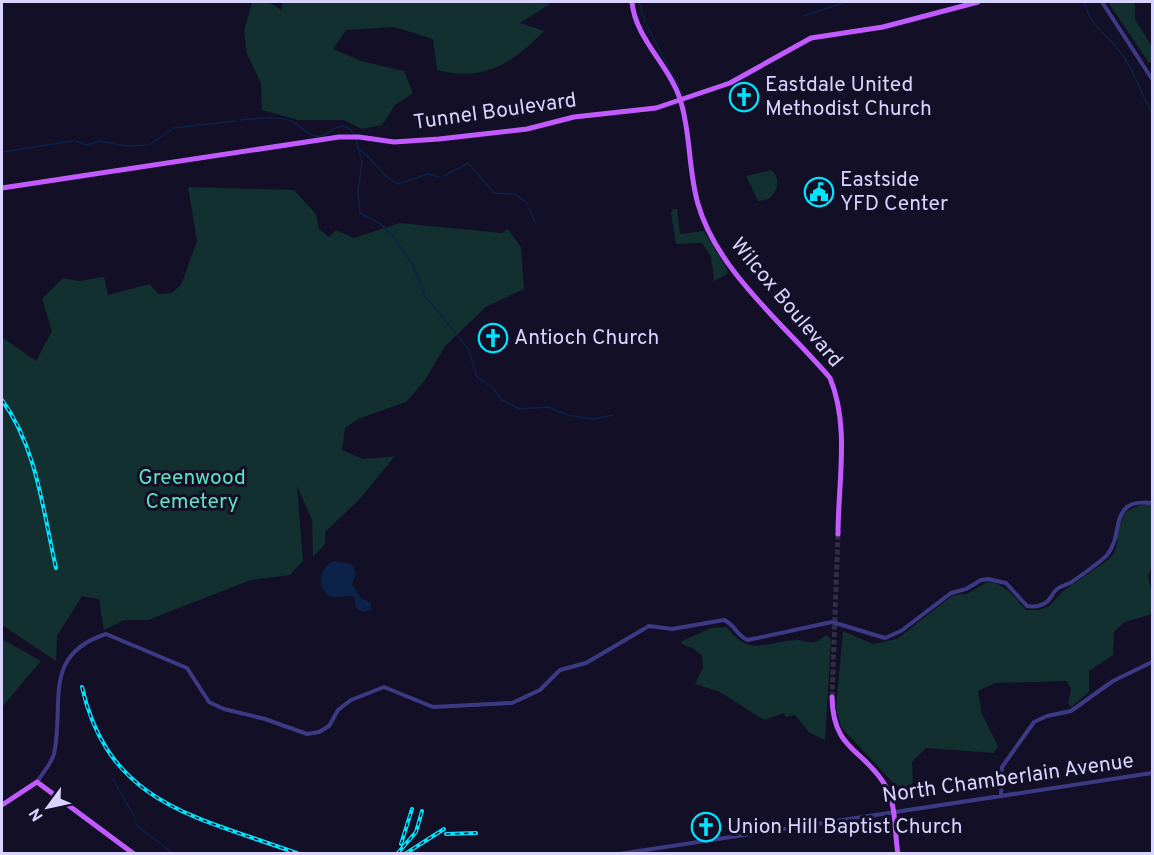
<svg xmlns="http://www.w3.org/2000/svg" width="1154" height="855" font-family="Overpass,sans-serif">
<rect width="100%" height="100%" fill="#130f26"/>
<path fill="#12302f" d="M252,2H269L281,10L283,2H546L550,4L520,23L544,31C512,64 484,82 437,70L433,39L394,27L346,30L333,49L361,61L404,71L413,93L395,105L382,125L362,129L344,120H298L262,110L261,83L247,54L244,32Z
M1108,2H1135V19L1152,47V62L1149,63Z
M771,170C781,178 778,191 769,199L758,201L746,176Z
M188,187L294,190L316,214L319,229L329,237L336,230L354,238L400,223L502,233L508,229L521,247L524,289L486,307L446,345L425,380L406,402L358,419L345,428L342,450L363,459L395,456L360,499L325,532V544L313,557L312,520L297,486L303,561L290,575L251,580L148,620H124L104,630L99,599L82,596L57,636L56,661L2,625V337L36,361L52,331L42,299L63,278L79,281L104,277L108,295L149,284L159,294L171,293L181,285L197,241Z
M673,209H677L680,234L704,231L727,269V274L712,282L714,279L711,257L702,243L676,244L671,213Z
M1152,504V568L1148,576L1152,594V614L1125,622L1114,632L1113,655L1089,671V692L1071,707L1068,703L1071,689L1067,681L995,683L978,691L982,714L998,746L994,753L926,748L912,762L913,782L909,787L896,786L841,727L836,707L843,631L873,644L897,639L953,595L967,594L987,582L996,583L1008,590L1026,610H1039L1049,606L1063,591L1108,560L1114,553L1118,542L1116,537L1125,512L1140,505Z
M727,627C748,657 766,642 796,640C802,639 808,644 814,642C819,641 823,637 827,635L831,640L825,740L810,733L795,715L786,717L784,713L764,720L720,692L695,684L703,668L702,656L694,649L682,644V641L711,628Z
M2,639L41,661L2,707Z"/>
<path fill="#0c2248" d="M334,561L352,564L356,574L352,584L360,597L371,603V610L364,612L356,608L354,596L331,597C315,588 319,567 334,561Z"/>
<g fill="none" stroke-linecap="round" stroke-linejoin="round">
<path stroke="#0c2248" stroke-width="1.5" d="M639,2L645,22
M860,2H868
M1084,2C1093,32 1108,33 1124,57C1135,74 1142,94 1151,112
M803,16L846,2
M647,26L683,95
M240,120C256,119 276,115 291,121C300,125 306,134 315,136C331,139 339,113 355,135
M356,139L362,162L358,191L360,213L381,224L393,236L413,265L425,296L469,350L477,377L494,389L502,400L520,409L548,407L567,415L593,419L613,415
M76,141L87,145L100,141L126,146L149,145L174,128L236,121
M357,148C375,158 380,176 398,184L428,174L439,177
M2,152L73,141
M444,176L468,163L494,193L515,194L527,203
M529,208L536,224
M113,779L134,816
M134,820L137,826L174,854"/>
<path stroke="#312d47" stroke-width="5" stroke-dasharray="5 2.5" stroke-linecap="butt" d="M832,697L838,534"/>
<path stroke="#3d3a85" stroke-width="4" d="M1102,2L1152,79
M37,782C42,774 51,764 54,754C65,703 41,655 106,634L187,668L209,702L224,709L265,719L307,734L319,732L329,726L338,710L351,700L384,687L433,707L512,703L540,690L560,670L586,663L649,626L672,629L724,620C735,624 737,637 748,640L832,622L885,638L901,631L951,593L966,589L981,580L988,579L1006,583L1027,606C1034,607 1039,607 1045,603C1051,600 1052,593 1057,589C1061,586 1065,585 1070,583C1075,580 1103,560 1107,555C1125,534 1107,498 1152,503
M1001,795L1002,767L1034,722L1047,716L1071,711L1113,681L1152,662
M619,854L1152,773"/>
<path stroke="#c25bff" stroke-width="5" d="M632,2C635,38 669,65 680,99C691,132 688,170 698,204C717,271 785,325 830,378C850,426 838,483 838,534
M2,188L339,137H359L394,142L439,139L527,129L574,117L656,108L730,83L811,38L883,27L978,2
M832,697C833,751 863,748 885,785C897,805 894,831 898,854
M2,805L37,782L134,854"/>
<g stroke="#00e5ff" stroke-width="4">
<path id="rail" d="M2,400C37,448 43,511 56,568
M82,687C109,806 199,817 299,854
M446,834L476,833
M401,844L412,809
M397,854L416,832L422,811
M405,854L444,829"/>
</g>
<use href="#rail" stroke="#130f26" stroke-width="1.5" stroke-dasharray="4.5" stroke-linecap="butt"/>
</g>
<defs>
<g id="church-ring" transform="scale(1.5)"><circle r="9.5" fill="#130f26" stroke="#00e5ff" stroke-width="1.5"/><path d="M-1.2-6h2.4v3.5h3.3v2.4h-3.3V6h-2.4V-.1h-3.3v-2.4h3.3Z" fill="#00e5ff"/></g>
<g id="civic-ring" transform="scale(1.5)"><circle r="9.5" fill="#130f26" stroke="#00e5ff" stroke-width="1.5"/><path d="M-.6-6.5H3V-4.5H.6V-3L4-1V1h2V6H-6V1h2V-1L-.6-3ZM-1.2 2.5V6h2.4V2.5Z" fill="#00e5ff"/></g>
</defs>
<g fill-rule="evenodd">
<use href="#church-ring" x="744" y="97"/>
<use href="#civic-ring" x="819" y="192"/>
<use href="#church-ring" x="493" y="338"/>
<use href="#church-ring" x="706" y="827"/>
</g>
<g text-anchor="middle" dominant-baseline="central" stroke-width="6" stroke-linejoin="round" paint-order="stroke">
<g font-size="21" fill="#d9d4ff" stroke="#130f26" text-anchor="start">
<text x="765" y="85">Eastdale United<tspan x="765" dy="24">Methodist Church</tspan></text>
<text x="840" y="180">Eastside<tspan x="840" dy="24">YFD Center</tspan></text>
<text x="514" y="338">Antioch Church</text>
<text x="727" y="827">Union Hill Baptist Church</text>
</g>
<g font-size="21" fill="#d9d4ff" stroke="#130f26">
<text transform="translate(495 112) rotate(-8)">Tunnel Boulevard</text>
<text transform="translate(786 303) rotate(50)">Wilcox Boulevard</text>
<text transform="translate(1008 779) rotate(-8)">North Chamberlain Avenue</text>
</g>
<g font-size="21" fill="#5fe0c0" stroke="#130f26">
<text x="192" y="478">Greenwood<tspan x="192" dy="24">Cemetery</tspan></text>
</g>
</g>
<rect width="1154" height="855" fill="none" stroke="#d9d4ff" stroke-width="6"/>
<g transform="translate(48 807) rotate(237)" stroke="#130f26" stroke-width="4.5" paint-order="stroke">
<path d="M0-4.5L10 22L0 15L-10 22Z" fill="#d9d4ff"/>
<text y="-9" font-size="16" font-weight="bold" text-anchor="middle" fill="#d9d4ff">N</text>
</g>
</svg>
